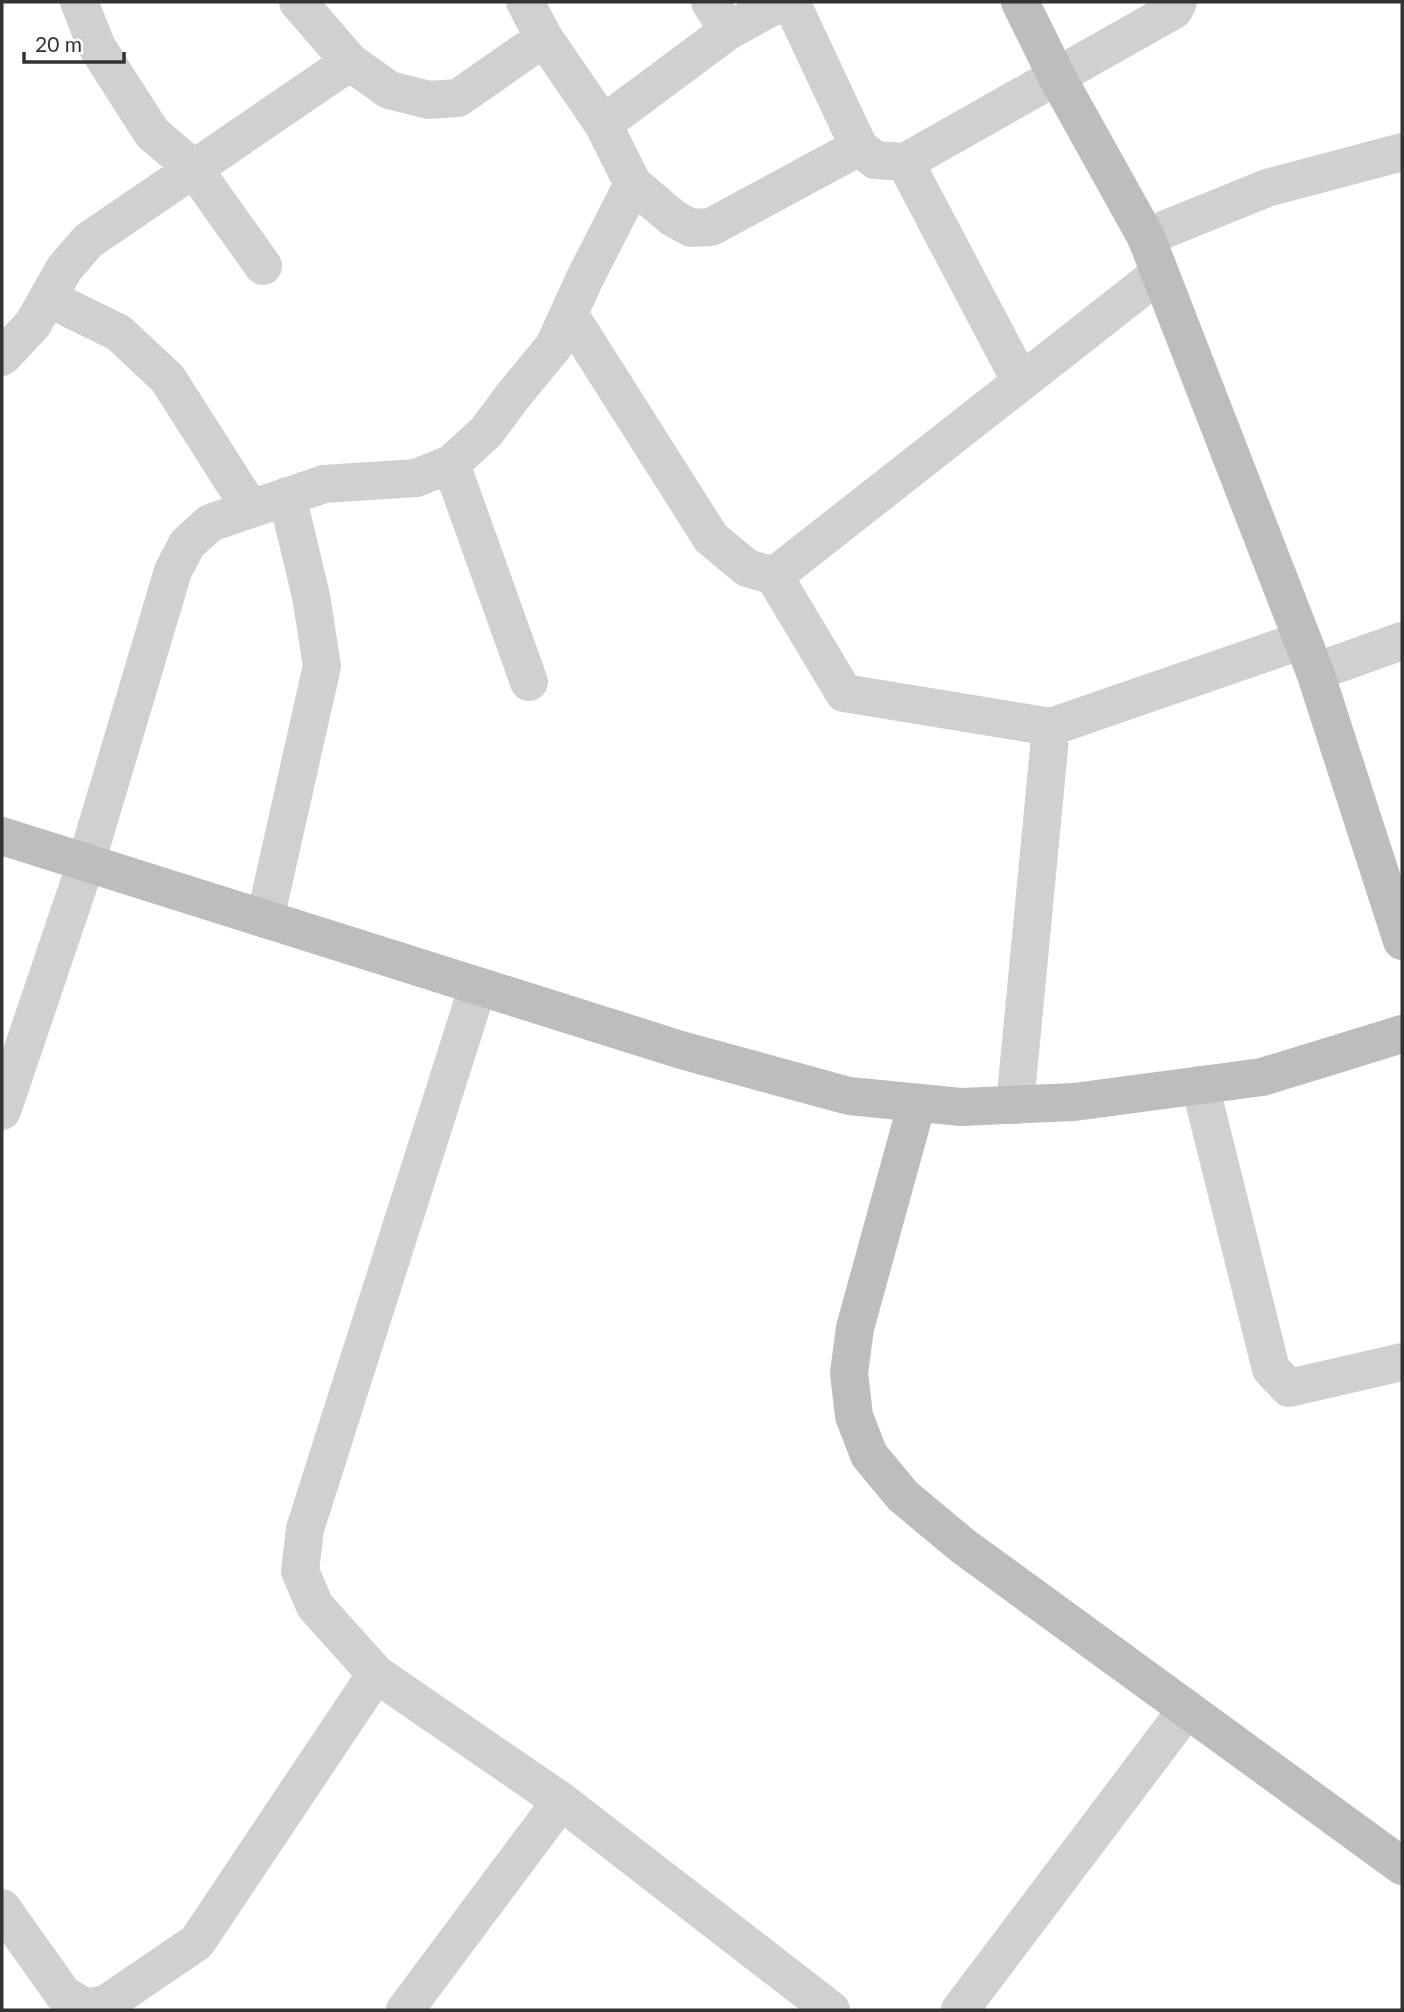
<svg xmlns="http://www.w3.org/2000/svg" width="1404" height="2012" font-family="Lato,sans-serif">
<rect width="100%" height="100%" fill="#fff"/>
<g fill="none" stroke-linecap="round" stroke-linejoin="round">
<path stroke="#d0d0d0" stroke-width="38" d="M79,2L97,47L152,133L194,169L263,266
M298,2L350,62L389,90L429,100L458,98L544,38
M525,2L544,38L603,124
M710,2L728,31
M791,2L859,147L875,160L905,162L1174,10L1178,2
M905,162L1021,382
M633,184L673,218L691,228L711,227L859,147
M1146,237L1267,188L1402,152
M1160,273L774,576L844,693L1051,727L1303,640
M48,298L119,333L168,379L250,508
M569,314L711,538L747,568L774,576
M2,357L33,324L64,269L88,241L350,62
M451,464L529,682
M1315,672L1402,641
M265,919L322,666L311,596L287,496
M478,986L305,1529L300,1571L315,1606L376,1674L561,1801L831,2010
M1200,1085L1271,1369L1289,1388L1402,1362
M1015,1105L1051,727
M2,1111L86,863L173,571L187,544L210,523L324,484L416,478L451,464L486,432L512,397L554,346L585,278L633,184L603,124L728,31L781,2
M2,1908L63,1994L86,2008L106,2004L197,1942L376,1674
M405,2010L561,1801
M960,2010L1187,1709"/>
<path stroke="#bdbdbd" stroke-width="38" d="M1020,2L1057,77L1146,237L1315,672L1402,941
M2,836L681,1050L849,1096L961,1107L1074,1102L1262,1077L1402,1034
M917,1103L855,1328L849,1373L854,1416L869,1455L903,1496L963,1546L1402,1866"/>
</g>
<rect width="1404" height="2012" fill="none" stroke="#333333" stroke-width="7"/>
<path d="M24 52v10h100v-10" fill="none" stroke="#333333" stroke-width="3.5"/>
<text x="35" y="52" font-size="21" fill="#333333" stroke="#ffffff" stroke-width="5" paint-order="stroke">20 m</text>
</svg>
